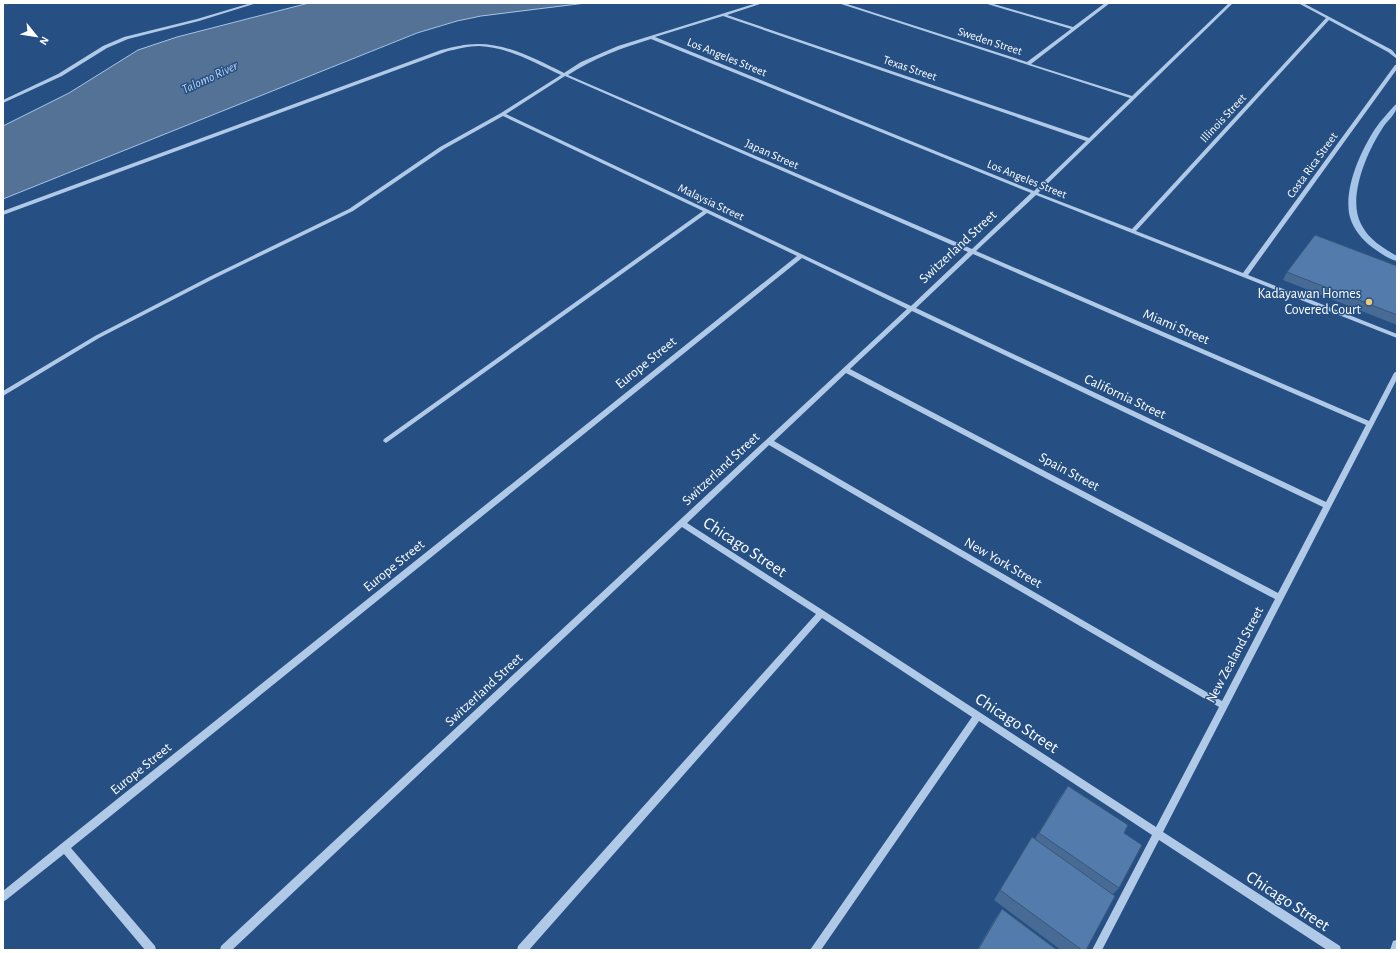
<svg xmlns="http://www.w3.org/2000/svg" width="1400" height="953" font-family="'Alegreya Sans',sans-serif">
<rect width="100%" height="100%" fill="#265084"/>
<path fill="#547196" stroke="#a4c4e8" d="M309,3H586L481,16L457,21L417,33L3,199V126L69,93L138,50L177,37Z"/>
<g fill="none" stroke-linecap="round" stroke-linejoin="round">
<path fill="#a4c4e8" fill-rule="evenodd" d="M1397,104C1397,115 1387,120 1382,129C1367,152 1347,198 1361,224C1368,239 1383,248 1397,256V261C1387,259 1376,250 1368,244C1359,236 1351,225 1349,213C1345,185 1361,151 1375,129C1381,120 1388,113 1395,105Z"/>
<path fill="#b0c9e7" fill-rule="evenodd" d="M251,3H257L199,21L128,39L107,48L62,76L3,103V100L58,74L103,46L124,37L197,19Z
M757,3H763L727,15L1089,138L1130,98L838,3H844L1027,62L1071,29L984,3H990L1073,27L1105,3H1110L1031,64L1132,96L1229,3H1233L1038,193L1132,229L1326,18L1298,3H1303L1392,50L1397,56V59L1388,52L1329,20L1136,231L1243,273L1395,65H1397V69L1248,275L1397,334V338L1036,195L976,251L1369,421L1394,373L1397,371V379L1163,832L1340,946L1341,950H1327L1159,840L1102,950H1092L1152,835L979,721L821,950H810L972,717L822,618L529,950H517L518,946L816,614L682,527L232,950H220L221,946L907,309L802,258L71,848L155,946L156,950H145L64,854L6,900L3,902V891L61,844L797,256L707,213L386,443L383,441L384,439L703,211L503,116L444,149L353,211L215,278L99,338L3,396V391L95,336L211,276L349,209L440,147L501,113L561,75C535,63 508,47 479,46C468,46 458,49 448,51L3,215V211L441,50C453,47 465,44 478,44C509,44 537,60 564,73L581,62L618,46ZM723,16L1086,141L1034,191L655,37ZM651,39L1031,193L972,249L568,75C594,58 622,48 651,39ZM565,76L968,252L911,306L506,114ZM973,254L1366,425L1326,502L916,308ZM912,311L1323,507L1278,593L850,369ZM846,373L1275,599L1222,701L774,441ZM769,445L1219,707L1156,827L824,611L687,523Z
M1397,940V950H1390L1393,941Z"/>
</g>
<path fill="#476b95" d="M1397,266V325L1283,280L1287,272Z
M1068,786L1124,833L1119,888L1113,894L1086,950H1061L994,900L1025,848L1032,837L1035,839L1060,797Z
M1002,909L1057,950H977L995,919Z"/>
<path fill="#3a5779" d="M3,3H10V4L3,7Z"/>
<path fill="#537cad" stroke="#3a5779" d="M1315,235L1397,266V315L1287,272Z
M1068,786L1128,825L1124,833L1142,845L1119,888L1039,833Z
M1032,837L1115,896L1086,950H1082L1000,890Z
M1002,909L1057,950H978Z"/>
<circle fill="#f0cb75" stroke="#265084" stroke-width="1.5" cx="1369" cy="302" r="4"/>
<g text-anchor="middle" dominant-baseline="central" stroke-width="3" stroke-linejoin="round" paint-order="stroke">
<g font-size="12" fill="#fff" stroke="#265084">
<text transform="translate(990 41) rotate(18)">Sweden Street</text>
<text transform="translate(727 57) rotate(22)">Los Angeles Street</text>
<text transform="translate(910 68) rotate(19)">Texas Street</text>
<text transform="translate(1223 118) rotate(-47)">Illinois Street</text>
<text transform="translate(772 154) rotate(24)">Japan Street</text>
<text transform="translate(1312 165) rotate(-54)">Costa Rica Street</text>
<text transform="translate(1027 179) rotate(22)">Los Angeles Street</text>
<text transform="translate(711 202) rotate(25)">Malaysia Street</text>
</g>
<g font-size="13" font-style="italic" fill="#bbd3ef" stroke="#265084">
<text transform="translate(210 78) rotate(-25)">Talomo River</text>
</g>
<g font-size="14" fill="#fff" stroke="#265084">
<text transform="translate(958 247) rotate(-43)">Switzerland Street</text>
<text transform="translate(1176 327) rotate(23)">Miami Street</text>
<text transform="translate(646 363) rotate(-39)">Europe Street</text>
<text transform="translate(1125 397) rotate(25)">California Street</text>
<text transform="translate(721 469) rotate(-43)">Switzerland Street</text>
<text transform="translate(1069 472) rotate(28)">Spain Street</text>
<text transform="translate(1003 563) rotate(30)">New York Street</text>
<text transform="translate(394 566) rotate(-39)">Europe Street</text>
<text transform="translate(1235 655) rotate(-62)">New Zealand Street</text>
<text transform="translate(484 690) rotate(-43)">Switzerland Street</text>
<text transform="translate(141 769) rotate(-39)">Europe Street</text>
</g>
<g font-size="14" fill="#fff" stroke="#265084" text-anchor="end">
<text x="1361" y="294">Kadayawan Homes<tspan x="1361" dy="16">Covered Court</tspan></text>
</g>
<g font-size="17" fill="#fff" stroke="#265084">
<text transform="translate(745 547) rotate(33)">Chicago Street</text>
<text transform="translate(1017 723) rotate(33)">Chicago Street</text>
<text transform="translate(1288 901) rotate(33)">Chicago Street</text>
</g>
</g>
<rect width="1400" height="953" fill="none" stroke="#ffffff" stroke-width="8"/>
<g transform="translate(36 36) rotate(120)" stroke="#265084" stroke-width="3" paint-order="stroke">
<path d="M0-3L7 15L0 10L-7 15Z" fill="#ffffff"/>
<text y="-6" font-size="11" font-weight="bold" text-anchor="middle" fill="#ffffff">N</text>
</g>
</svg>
